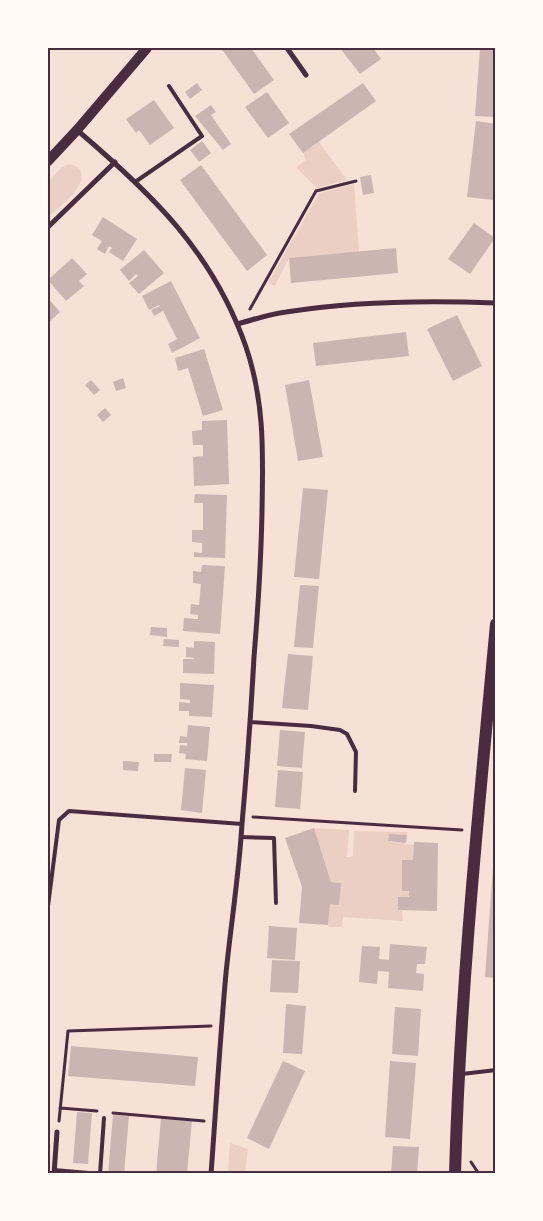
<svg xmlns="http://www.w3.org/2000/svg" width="543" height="1221" font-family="'DejaVu Sans',sans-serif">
<rect width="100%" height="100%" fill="#f7e1d7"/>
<path fill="#ebcfc5" d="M319,142L347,180L317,188L296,167L306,160L303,153Z
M70,164C103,174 59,207 48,217V182L61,168Z
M354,184L359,252L289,258L275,286L268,283L319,193Z
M314,828L349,830L347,857L353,856L354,831L407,832V835L389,834L388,841L414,845L413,860H402V891H409V897H398V910L402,911L403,921L343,917L342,927H328L330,904L340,883L331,882Z
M230,1143L248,1149L245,1173H228Z"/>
<path fill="#ccb4b1" d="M221,48H251L274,80L254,94Z
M340,48H373L381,59L360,74Z
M480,48H496V117L475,116Z
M197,83L202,90L190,99L185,92Z
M363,83L376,101L303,153L289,134Z
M267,92L289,123L268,138L245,107Z
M154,100L174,128L150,145L139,130L136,133L126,119Z
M211,105L216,112L211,115L231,144L223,150L195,116Z
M476,121L496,124V178L493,200L467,197Z
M202,141L211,153L199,162L190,150Z
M201,165L267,255L247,271L180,180Z
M371,175L374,193L363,195L360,177Z
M103,217L137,239L123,261L109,252L112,248L109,246L105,254L97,249L102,241L92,235Z
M474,223L495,238L470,274L448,259Z
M396,248L398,273L291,283L289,258Z
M144,250L164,273L139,294L129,283L138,276L136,274L129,281L120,270Z
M72,258L87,274L79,281L84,286L66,301L48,280Z
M171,281L200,338L172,353L168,344L177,339L163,311L154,316L151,310L160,306L159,305L149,310L142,296Z
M48,298L60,312L48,323Z
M457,315L482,366L453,381L427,329Z
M406,332L409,356L316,366L313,343Z
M204,349L223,410L203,416L188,368L178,371L175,358Z
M123,378L126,388L116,391L113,382Z
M91,380L100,390L94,395L85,385Z
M309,380L323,457L298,461L285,385Z
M105,408L111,415L103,422L97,415Z
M227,420L229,484L194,486L193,457L203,456V445H193L192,431L202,430V421Z
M303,488L328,490L319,579L294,577Z
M195,494L227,495L225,558L194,557V552L202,553V543L192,542V530H203V503H194Z
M202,565L225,566L220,634L183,631L184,618L198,619V615L190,614L191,604L199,605L201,584L193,583V571L201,572Z
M300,585L319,586L313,648L294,647Z
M151,627L167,628V637L150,635Z
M164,639L179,640V647L163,646Z
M194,641L215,642L214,674L183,673V659H194V658L186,657V647L194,648Z
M288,654L313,656L308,710L282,708Z
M180,683L214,685L212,717L189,716V711H179V702L190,703V700L180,699Z
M188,725L210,727L207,761L185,759L186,754L179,753L180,745L187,746V743H179L180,736L187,737Z
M280,730L305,732L302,768L277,766Z
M154,754H172L171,762H154Z
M123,761L139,762L138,771L123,770Z
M185,768L206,770L202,813L181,810Z
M278,770L303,772L300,809L275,807Z
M314,828L331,882L341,883L339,905L330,904L328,925L299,923L302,887L285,838Z
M389,834L407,835L406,843L388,841Z
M414,842L438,843L437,911L398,910V897H409V891H402V860H413Z
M494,853H496V978L485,977Z
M269,926L297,928L295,960L267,958Z
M390,944L427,947L425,964H417L416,973L424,974L423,991L388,988L389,972L378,971L377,984L359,982L362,946L380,947L379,959L389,960Z
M272,960L300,961L298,993L270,992Z
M286,1004L306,1006L302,1054L283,1053Z
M395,1007L421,1009L418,1056L392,1054Z
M71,1046L198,1057L195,1086L68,1076Z
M283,1061L305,1071L269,1149L247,1138Z
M390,1061L416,1063L410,1139L385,1137Z
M77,1112L92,1113L88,1164L73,1163Z
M113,1115L129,1116L124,1174H108Z
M161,1118L192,1120L187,1174H156Z
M393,1146L419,1147L417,1174H391Z"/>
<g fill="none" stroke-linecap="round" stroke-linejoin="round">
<path stroke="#4a2c40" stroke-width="3" d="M250,309L316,191L356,181
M253,817L462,830
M60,1108L97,1111
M113,1113L204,1121
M59,1121L68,1031L211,1026
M471,1162L479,1174"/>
<path stroke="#4a2c40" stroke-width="4" d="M135,182L202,136L169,86
M250,722L311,726L340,730L347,734L356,752L355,791
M241,837L274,838L276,903
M48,906L59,820L69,811L242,824
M462,1074L496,1070
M54,1170L100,1174
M100,1174L104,1118"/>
<path stroke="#4a2c40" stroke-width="5" d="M287,48L306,75
M77,130C152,194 213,252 246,347C265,403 263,454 262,512C261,561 258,609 254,657C251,713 247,768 242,824C239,874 231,924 226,973C220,1040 216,1107 211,1174
M48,227L115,162
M237,324C253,320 269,314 286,312C355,301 425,300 496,303
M54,1174L57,1132"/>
<path stroke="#4a2c40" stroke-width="10" d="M48,161L77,130L147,48"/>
<path stroke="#4a2c40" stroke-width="12" d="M455,1174C460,990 479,807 496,624"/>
</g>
<rect width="543" height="1221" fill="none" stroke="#fffaf5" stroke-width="98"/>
<rect x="49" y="49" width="445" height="1123" fill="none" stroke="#4a2c40" stroke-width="2"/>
</svg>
